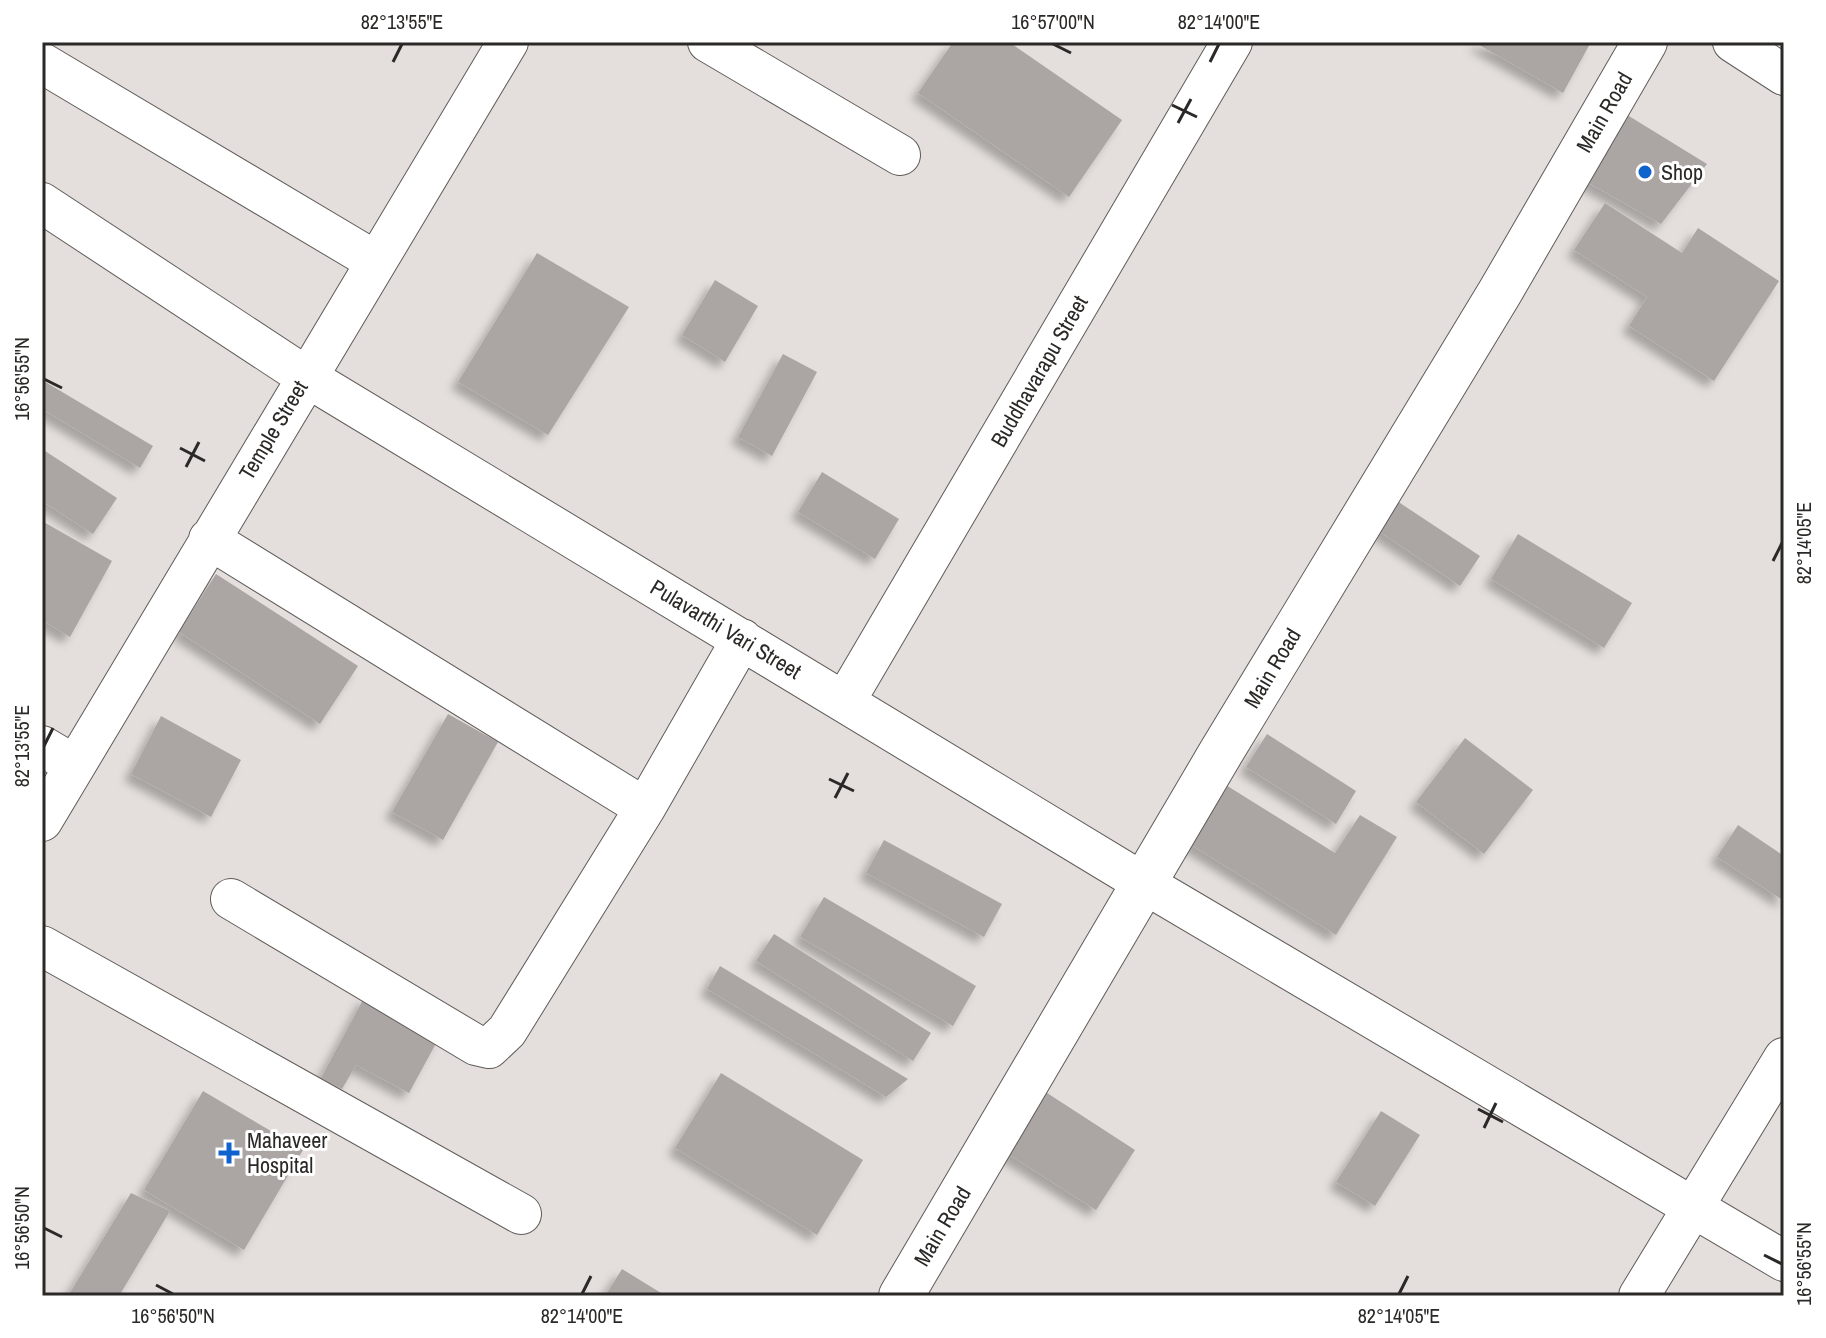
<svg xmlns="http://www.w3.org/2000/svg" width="1826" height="1338" font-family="'Archivo Narrow',sans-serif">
<defs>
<filter id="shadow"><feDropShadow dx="-7" dy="7" stdDeviation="4" flood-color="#0004"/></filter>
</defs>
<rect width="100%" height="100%" fill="#e4dfdc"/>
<path fill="#aba6a3" filter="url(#shadow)" d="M953,42H1009L1122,120L1069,197L918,93Z
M1474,42H1591L1563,93Z
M1624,113L1707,164L1661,224L1585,181Z
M1605,203L1682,253L1698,228L1779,281L1714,381L1629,326L1647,297L1574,250Z
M537,253L629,307L548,435L458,382Z
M715,280L758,306L725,362L682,335Z
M783,354L817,372L772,456L738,437Z
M42,380L153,446L140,468L42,409Z
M42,449L117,498L93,534L42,501Z
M822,472L899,519L875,559L798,512Z
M1394,499L1480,556L1460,586L1374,528Z
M42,521L112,561L70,637L42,620Z
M1518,534L1632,603L1604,648L1491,579Z
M216,574L358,666L320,724L179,632Z
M448,714L498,742L443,840L392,812Z
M161,716L241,760L211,817L131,774Z
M1267,734L1356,791L1336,824L1246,767Z
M1465,738L1533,790L1484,854L1416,802Z
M1221,782L1335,853L1360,815L1397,837L1336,935L1185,841Z
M1738,825L1784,856V901L1717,857Z
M884,840L1002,904L984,937L866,873Z
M824,897L976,986L953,1026L800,937Z
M774,934L931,1033L913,1061L756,961Z
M720,966L908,1079L886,1097L707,989Z
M365,996L440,1036L409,1093L356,1065L342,1089L321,1078Z
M721,1073L863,1160L817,1235L675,1148Z
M203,1091L303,1150L244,1250L144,1190Z
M1044,1091L1135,1150L1096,1210L1005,1152Z
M1381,1111L1420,1135L1375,1206L1336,1182Z
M131,1193L170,1211L119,1296H68Z
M622,1269L666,1296H605Z"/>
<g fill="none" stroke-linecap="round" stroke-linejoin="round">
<g stroke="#605c59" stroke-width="42">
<path id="minor" d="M708,42L900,155
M1733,42L1784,75
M42,63L375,261
M42,203L305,376L1145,884L1784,1261
M209,539L645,808
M845,701L1232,42
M42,746L74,765
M42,821L508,42
M231,899L476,1045L489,1048L507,1031L645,808L742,639
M42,946L521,1214
M1639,1296L1784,1058"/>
</g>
<g stroke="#605c59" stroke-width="46">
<path id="highway" d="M901,1296L1220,754L1500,292L1645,42"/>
</g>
<use href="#minor" stroke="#fff" stroke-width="40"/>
<use href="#highway" stroke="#fff" stroke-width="44"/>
</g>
<path fill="none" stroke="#2b2927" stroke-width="3" d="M1053,44L1071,53M393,62L402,44M1210,62L1219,44M1172,105L1197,117M1178,123L1191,99M44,379L62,388M180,448L205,461M186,467L199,442M1773,561L1782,543M44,746L53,728M829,779L854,791M835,798L848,773M1478,1109L1503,1122M1484,1128L1496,1103M44,1228L62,1237M1764,1255L1782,1264M156,1285L173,1294M582,1294L591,1276M1399,1294L1408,1276"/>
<g fill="#0e63cc" stroke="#fff" stroke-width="3">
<circle cx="1645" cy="172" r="8"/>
<path d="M225 1141h8v8h8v8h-8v8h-8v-8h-8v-8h8z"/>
</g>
<g text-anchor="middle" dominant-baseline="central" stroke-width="6" stroke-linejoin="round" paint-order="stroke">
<g font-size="22" fill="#2b2927" stroke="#fff">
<text transform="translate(1604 112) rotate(-60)">Main Road</text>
<text transform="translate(1039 371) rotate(-60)">Buddhavarapu Street</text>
<text transform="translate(273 430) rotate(-59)">Temple Street</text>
<text transform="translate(726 629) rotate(31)">Pulavarthi Vari Street</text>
<text transform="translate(1272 668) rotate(-59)">Main Road</text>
<text transform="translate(942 1226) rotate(-59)">Main Road</text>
</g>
<g font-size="22" fill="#2b2927" stroke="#fff" text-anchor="start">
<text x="1661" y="172">Shop</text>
<text x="247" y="1140">Mahaveer<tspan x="247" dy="25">Hospital</tspan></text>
</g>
</g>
<rect width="1826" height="1338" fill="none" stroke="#ffffff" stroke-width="88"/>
<rect x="44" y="44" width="1738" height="1250" fill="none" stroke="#2b2927" stroke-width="3"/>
<g font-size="20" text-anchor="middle" fill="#2b2927">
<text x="402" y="29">82°13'55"E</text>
<text x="1053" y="29">16°57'00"N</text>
<text x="1219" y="29">82°14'00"E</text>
<text transform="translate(22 379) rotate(-90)" y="7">16°56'55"N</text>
<text transform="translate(1804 543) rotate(-90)" y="7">82°14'05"E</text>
<text transform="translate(22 746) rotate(-90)" y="7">82°13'55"E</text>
<text transform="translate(22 1228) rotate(-90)" y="7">16°56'50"N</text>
<text transform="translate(1804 1264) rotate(-90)" y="7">16°56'55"N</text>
<text x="173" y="1323">16°56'50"N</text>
<text x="582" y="1323">82°14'00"E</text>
<text x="1399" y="1323">82°14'05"E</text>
</g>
</svg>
